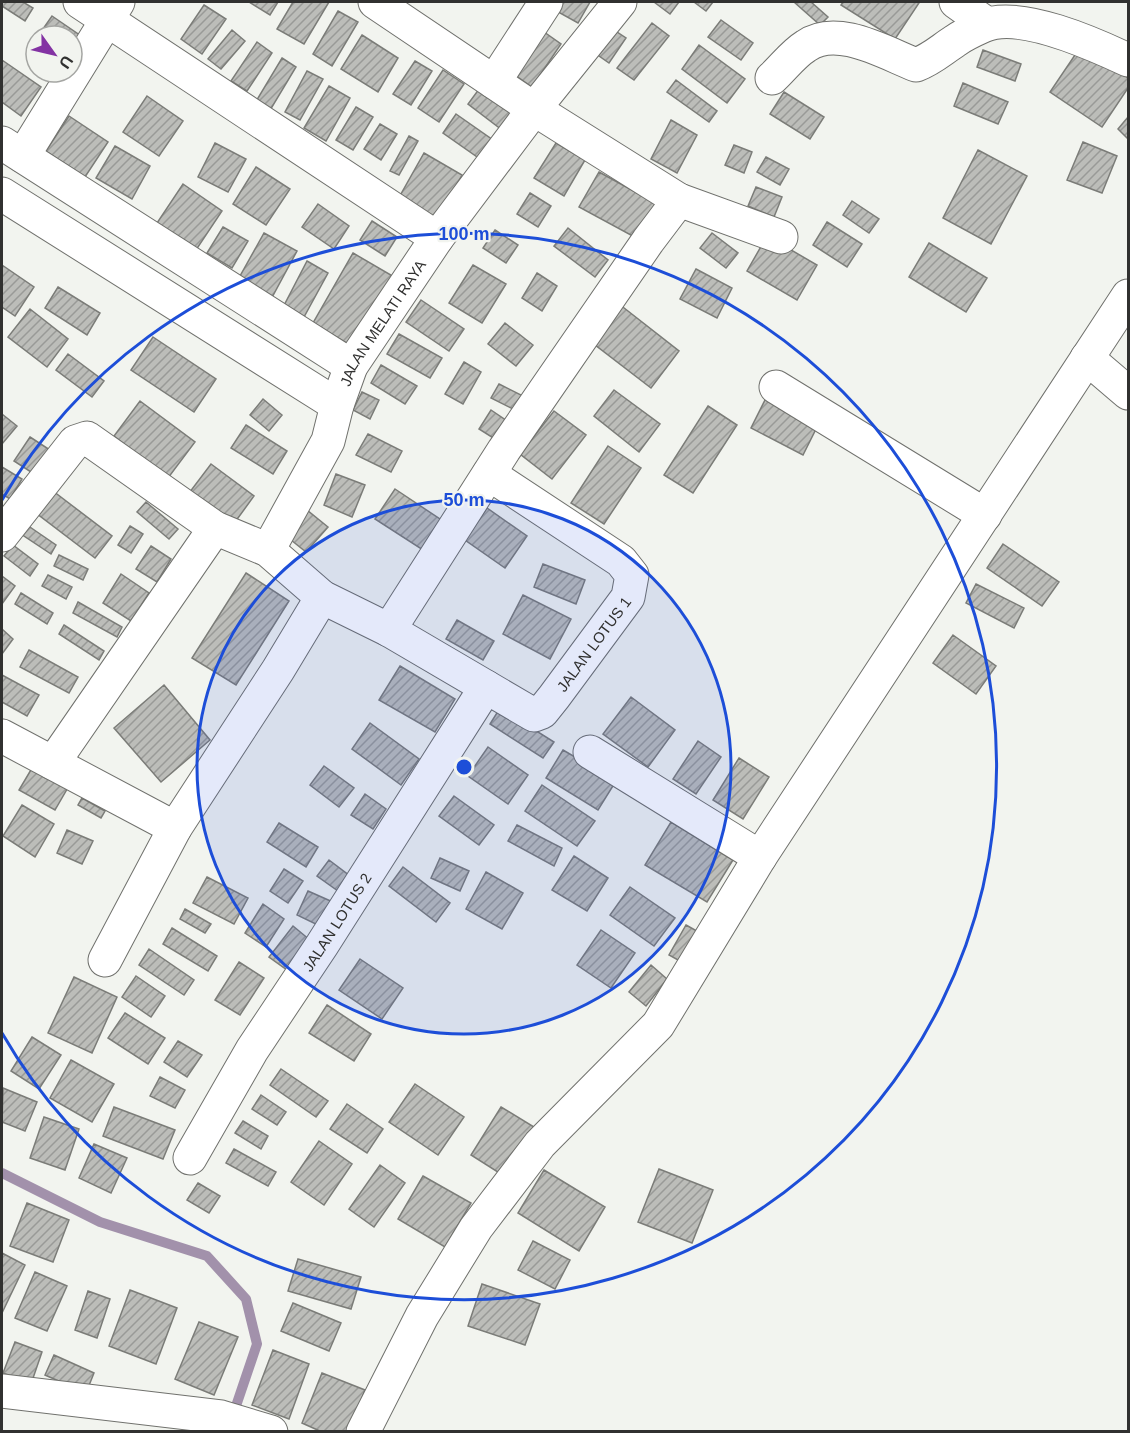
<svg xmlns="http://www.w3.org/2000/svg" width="1130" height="1433" font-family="Helvetica,sans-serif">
<defs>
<pattern id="building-hatch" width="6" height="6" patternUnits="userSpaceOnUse" patternTransform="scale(1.5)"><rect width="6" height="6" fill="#bcbdb9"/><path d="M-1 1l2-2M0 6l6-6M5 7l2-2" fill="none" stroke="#999a97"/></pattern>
</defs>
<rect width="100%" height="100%" fill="#f2f4ef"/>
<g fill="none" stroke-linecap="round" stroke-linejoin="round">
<path stroke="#a291ab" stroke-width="10" d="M2,1173L100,1222L207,1256L246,1299L257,1344L236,1406L241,1418"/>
</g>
<path fill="url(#building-hatch)" stroke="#7b7c78" stroke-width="1.5" d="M2,2H23L33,8L25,21L2,6Z
M249,2H278L270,15Z
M293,2H329L304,44L277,29Z
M555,2H590L578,23L551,8Z
M654,2H679L670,14Z
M694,2H713L706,11Z
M794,2H811L828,17L820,25Z
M843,2H916L919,3L895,39L841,5Z
M204,5L226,19L202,54L181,39Z
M338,11L358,22L332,66L313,54Z
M52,16L84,38L72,56V36H38Z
M721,20L753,43L741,60L708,37Z
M652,23L669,36L634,80L617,68Z
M608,26L626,38L609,63L592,51Z
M537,27L561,44L532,87L508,70Z
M232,30L245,41L221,69L208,59Z
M362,35L398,58L378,92L341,69Z
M257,42L272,53L247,91L231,81Z
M699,45L745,79L727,103L682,69Z
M1081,46L1128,78V88L1102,127L1050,92Z
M983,50L1021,64L1015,81L977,67Z
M282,58L296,67L269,112L255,103Z
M2,60L41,87L21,116L2,102Z
M415,61L432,71L411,105L393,94Z
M443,70L464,84L439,122L418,108Z
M307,71L323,79L300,120L285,112Z
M676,80L717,111L709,122L667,92Z
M963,83L1008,102L998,124L954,106Z
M482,85L521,114L506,133L468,104Z
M329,86L350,98L326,141L304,128Z
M784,92L824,117L810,139L770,114Z
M147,96L183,121L159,156L123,132Z
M356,107L373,117L353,150L336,140Z
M456,114L493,140L480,159L443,133Z
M69,116L108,142L85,177L46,151Z
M1128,117V139L1118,129Z
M671,120L697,135L677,173L651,159Z
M380,124L397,134L381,160L364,149Z
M409,136L418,141L399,175L390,171Z
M1083,142L1117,156L1102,193L1067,180Z
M215,143L246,159L228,192L198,177Z
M556,143L585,160L564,196L534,178Z
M734,145L752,152L744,173L725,165Z
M115,146L150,166L132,199L96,178Z
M978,150L1027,176L991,244L943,218Z
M424,153L462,175L435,223L397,201Z
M766,157L789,169L780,185L757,172Z
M256,167L290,189L266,225L233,204Z
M599,172L659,205L640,240L579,207Z
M183,184L222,211L194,253L155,226Z
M756,187L782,197L774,217L748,206Z
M530,193L551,206L538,227L517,214Z
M852,201L879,219L869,233L843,215Z
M318,204L349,226L334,249L302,227Z
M372,221L397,237L385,256L360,240Z
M827,222L862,244L847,267L813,245Z
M223,227L248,241L232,268L207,253Z
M568,228L608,260L595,277L554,246Z
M495,230L518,245L506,263L483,248Z
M264,233L297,251L269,303L235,285Z
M712,233L738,253L726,268L700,248Z
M767,236L817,265L797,300L747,271Z
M929,243L987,278L966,312L909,277Z
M353,253L396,278L355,348L313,323Z
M307,261L328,273L298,328L278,317Z
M2,265L34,287L15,316L2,307Z
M473,265L506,284L482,323L449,303Z
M696,269L732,288L717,318L680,299Z
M537,273L557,286L542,311L522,298Z
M58,287L100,313L87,335L45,308Z
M421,300L464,329L449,351L406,322Z
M619,304L679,351L651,388L590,341Z
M30,309L68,339L47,367L8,337Z
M505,323L533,345L516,366L488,344Z
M399,334L442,358L430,378L387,354Z
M153,337L216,379L194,412L131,370Z
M68,354L104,381L92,397L56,370Z
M464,362L481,372L463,404L445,394Z
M381,365L417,386L405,404L371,383Z
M499,384L525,397L517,411L491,398Z
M614,390L660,424L639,452L594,416Z
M362,392L379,400L370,419L353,410Z
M766,398L818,425L803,455L751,428Z
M263,399L282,415L269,431L250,415Z
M140,401L195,442L168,478L114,436Z
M708,406L737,425L693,493L664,475Z
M491,410L510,423L498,441L479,429Z
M554,411L586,435L552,479L520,454Z
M2,414L17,426L2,444Z
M246,425L287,451L273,474L231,448Z
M368,434L402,451L391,472L356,455Z
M30,437L50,450L34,474L14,461Z
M608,446L641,468L604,524L571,503Z
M211,464L254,496L230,529L186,497Z
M2,467L22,479L10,499L2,494Z
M336,474L365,485L352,517L324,505Z
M395,489L443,521L423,550L375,519Z
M53,491L112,536L95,558L36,513Z
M146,502L178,529L169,539L137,512Z
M302,506L328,527L306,552L281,532Z
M487,508L527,536L505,568L465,540Z
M27,525L56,545L51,554L21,534Z
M130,526L143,534L131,553L118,545Z
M1003,544L1059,582L1042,606L987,568Z
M13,545L38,564L30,576L4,556Z
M151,546L171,559L157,582L136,569Z
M59,555L88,569L83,580L54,566Z
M543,564L585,580L576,604L534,587Z
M246,573L289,601L236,685L192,658Z
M121,574L149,593L131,621L103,603Z
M48,575L72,587L66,599L42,586Z
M2,576L15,586L2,604Z
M976,584L1024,608L1014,628L966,603Z
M21,593L53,613L47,624L15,604Z
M523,595L571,619L550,659L503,634Z
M78,602L122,627L117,637L73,613Z
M457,620L494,641L483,660L446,639Z
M64,625L104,651L99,660L59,634Z
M2,629L13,639L2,654Z
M953,635L996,666L976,694L933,663Z
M29,650L78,677L69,693L20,667Z
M400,666L455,699L435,732L379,700Z
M2,675L39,695L27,716L2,702Z
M164,685L210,740L161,782L114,728Z
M631,697L675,730L648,767L603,734Z
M500,708L554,742L543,758L490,724Z
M370,723L419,759L401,785L352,749Z
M698,741L721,757L696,794L673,779Z
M488,747L528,775L508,804L468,776Z
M563,750L616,781L598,810L546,778Z
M739,758L769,777L743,819L713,800Z
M35,763L70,784L55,810L19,790Z
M324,766L354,788L339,807L310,785Z
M542,785L595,821L577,846L525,811Z
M365,794L386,809L373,829L351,815Z
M454,796L494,825L479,845L439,816Z
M82,798L105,811L101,818L78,805Z
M22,805L54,824L35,857L3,836Z
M671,822L733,860L707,902L645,865Z
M279,823L318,847L306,867L267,842Z
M517,825L562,848L554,866L508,841Z
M67,830L93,841L82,864L57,853Z
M574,856L608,878L587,911L552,890Z
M440,858L469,871L460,891L431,878Z
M329,860L350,876L338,891L317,876Z
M403,867L450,903L436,922L389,886Z
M284,869L303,881L288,903L270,891Z
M486,872L523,893L502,929L466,909Z
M207,877L248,898L234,924L193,903Z
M630,887L675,918L654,946L610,915Z
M308,891L335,903L324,928L297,915Z
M263,904L284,919L266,947L245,933Z
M185,909L211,924L205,933L180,919Z
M686,925L704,935L687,965L669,955Z
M293,926L310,940L287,970L269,957Z
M172,928L217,956L208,971L163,944Z
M601,930L635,953L611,988L577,965Z
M149,949L194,980L184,995L139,965Z
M360,959L403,988L382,1019L339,990Z
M239,962L264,978L240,1015L215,1000Z
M651,965L667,979L646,1006L629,992Z
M136,976L165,996L151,1017L122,997Z
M74,977L117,997L92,1053L48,1033Z
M327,1005L371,1034L354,1061L309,1033Z
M125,1013L165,1038L148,1064L108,1038Z
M32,1037L61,1055L39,1089L11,1071Z
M178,1041L202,1055L187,1077L164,1062Z
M71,1060L114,1084L92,1122L50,1098Z
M281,1069L328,1101L316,1117L270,1085Z
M160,1077L185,1090L175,1108L150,1096Z
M415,1084L464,1117L438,1155L389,1122Z
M3,1088L37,1102L25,1131L2,1122Z
M261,1095L286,1112L277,1125L252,1109Z
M347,1104L383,1129L367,1153L330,1129Z
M114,1107L175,1130L163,1159L103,1136Z
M501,1107L534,1127L504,1176L471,1155Z
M44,1117L79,1129L65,1170L30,1158Z
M243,1121L268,1136L261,1149L235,1133Z
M319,1141L352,1164L324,1205L291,1182Z
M94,1144L127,1158L111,1193L79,1178Z
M234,1149L276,1172L268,1186L226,1163Z
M380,1165L405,1183L374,1227L349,1209Z
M659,1169L713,1190L692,1243L638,1222Z
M544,1170L605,1207L579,1251L518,1213Z
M423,1176L471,1203L445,1247L398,1219Z
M198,1183L220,1196L209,1213L187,1200Z
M27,1203L69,1220L53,1262L10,1246Z
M533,1241L570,1260L555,1289L518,1270Z
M2,1253L25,1265L2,1313Z
M298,1259L361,1277L351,1309L288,1291Z
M35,1272L67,1286L47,1331L15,1318Z
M482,1284L540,1304L525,1345L468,1326Z
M130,1290L177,1308L156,1364L109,1346Z
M88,1291L110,1299L97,1338L75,1330Z
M293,1303L341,1323L329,1351L281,1331Z
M199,1322L238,1337L214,1395L175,1379Z
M15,1342L42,1352L31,1384L3,1373Z
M273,1350L309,1364L289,1419L252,1405Z
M54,1355L94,1373L86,1393L45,1375Z
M322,1373L365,1390L349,1432H322L302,1423Z"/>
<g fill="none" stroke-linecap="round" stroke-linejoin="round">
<g stroke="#70716d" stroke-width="35">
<g id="minor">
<path d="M80,2L437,238"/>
<path d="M375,2L534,109L679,200L781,237"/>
<path d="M956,2L987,24"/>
<path d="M772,78C783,68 793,54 806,46C837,24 885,53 916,65C932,59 941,50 955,41C963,35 974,30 983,26C1019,10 1096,45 1128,60"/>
<path d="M494,82L546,2"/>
<path d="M2,143L351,366"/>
<path d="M23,156L118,2"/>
<path d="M2,194L337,405"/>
<path d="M1087,358L1128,393"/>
<path d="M776,387L985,515"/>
<path id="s1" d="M2,535L75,442L87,438L215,528L268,550L322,597L389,630L534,715L542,712L554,697L628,597L632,575L621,561L489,474"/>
<path id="s2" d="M268,550L328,441L337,405L351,366L437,238L534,109L620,2"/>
<path d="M389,630L504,450L648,241L679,200"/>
<path d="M2,736L175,828"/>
<path d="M590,752L760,857"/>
<path d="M53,763L215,528"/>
<path d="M105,960L175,828L278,670L322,597"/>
<path id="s3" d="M190,1158L252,1050L322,945L486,687"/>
<path d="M2,1391L221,1417L271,1432"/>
<path d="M363,1432L422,1316L476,1228L540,1144L658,1025L760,857L1128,296"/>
</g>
</g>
<use href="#minor" stroke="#fff" stroke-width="33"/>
</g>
<circle cx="464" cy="767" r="267" fill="#1d4ed8" fill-opacity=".12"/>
<g fill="none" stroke="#1d4ed8" stroke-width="3">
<circle cx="464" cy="767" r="267"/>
<path d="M2 500A533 533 0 1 1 2 1033"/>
</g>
<g text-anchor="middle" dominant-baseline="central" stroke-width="4.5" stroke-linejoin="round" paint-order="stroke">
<g font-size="15" fill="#313130" stroke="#f2f4ef">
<text stroke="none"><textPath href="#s2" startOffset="256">JALAN MELATI RAYA</textPath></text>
<text stroke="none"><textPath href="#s1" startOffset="753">JALAN LOTUS 1</textPath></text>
<text stroke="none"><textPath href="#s3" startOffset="278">JALAN LOTUS 2</textPath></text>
</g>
</g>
<circle cx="464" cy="767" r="9" fill="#1d4ed8" stroke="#f2f4ef" stroke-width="3"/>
<g font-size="18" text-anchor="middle" font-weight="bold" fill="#1d4ed8" stroke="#f2f4ef" stroke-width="4.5" stroke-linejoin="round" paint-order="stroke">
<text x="464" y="240">100 m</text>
<text x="464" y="506">50 m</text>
</g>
<rect width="1130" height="1433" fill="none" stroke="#313130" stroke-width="6"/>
<g transform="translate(54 54) rotate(124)"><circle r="28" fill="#f2f4ef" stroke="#a5a6a3" stroke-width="1.5"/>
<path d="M0-4.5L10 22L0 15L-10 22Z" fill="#8333a3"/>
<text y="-9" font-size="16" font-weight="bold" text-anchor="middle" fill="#313130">U</text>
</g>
</svg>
